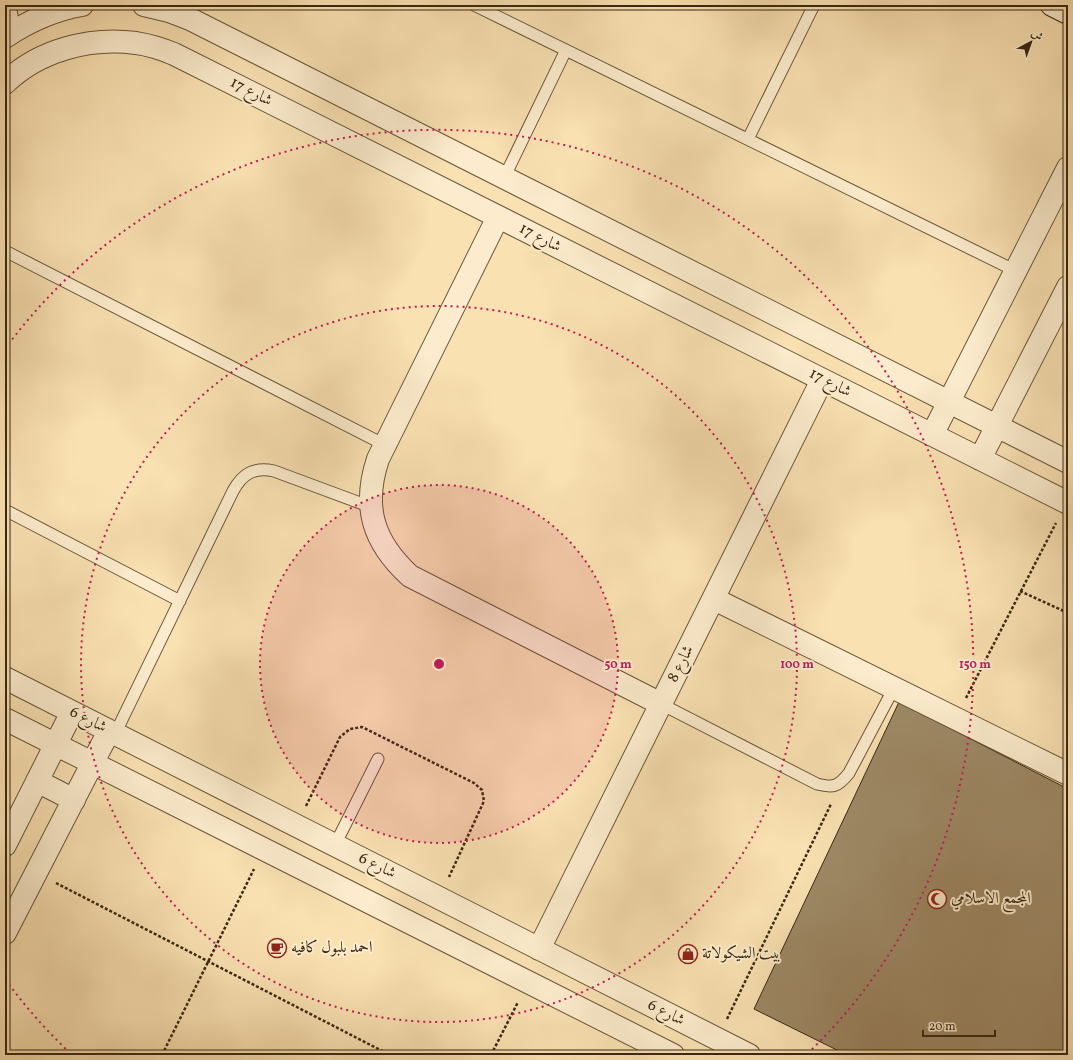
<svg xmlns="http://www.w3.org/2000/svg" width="1073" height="1060" font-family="Vollkorn,Amiri,serif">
<rect width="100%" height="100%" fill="#fae1b2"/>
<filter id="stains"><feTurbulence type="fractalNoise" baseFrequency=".005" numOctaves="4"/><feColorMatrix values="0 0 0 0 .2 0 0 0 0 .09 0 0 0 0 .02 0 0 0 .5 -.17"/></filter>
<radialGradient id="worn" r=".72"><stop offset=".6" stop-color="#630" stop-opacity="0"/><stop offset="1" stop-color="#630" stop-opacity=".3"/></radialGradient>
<path fill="#9d8865" stroke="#392812" d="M899,702L1068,789V1055H847L754,1009Z"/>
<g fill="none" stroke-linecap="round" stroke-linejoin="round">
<g stroke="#69563a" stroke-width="13">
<path id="lane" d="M10,5L13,21L18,28
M474,5L1016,271
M748,139L814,5
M504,178L566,50
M5,251L385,445
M5,510L180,601
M661,704L817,784C833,788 838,787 849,773L894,688
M115,734L233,491C243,473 254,467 274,471L371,507
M335,845L378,759"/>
</g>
<g stroke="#69563a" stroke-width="24">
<path id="street" d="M144,5L169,11L190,19L1068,462
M5,37C29,21 53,10 82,5
M5,83C39,50 90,37 136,43C149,45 162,49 174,54L1068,503
M498,217L378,459C362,507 373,542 410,576L661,704
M932,435L1068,168
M980,459L1068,287
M714,599L1068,774
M5,678L749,1055
M5,719L673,1055
M37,781L74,800
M5,845L72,712
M5,933L109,731
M539,949L822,380"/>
</g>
<g stroke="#392812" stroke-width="24">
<path id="secondary" d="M1052,5L1068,13"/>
</g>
<path stroke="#392812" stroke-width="2.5" stroke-dasharray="3 2" stroke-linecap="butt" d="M1020,591L1068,613
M966,698L1056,523
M306,806L340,737L350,729L362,727L474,783L482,790L484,801L449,877
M56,883L390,1055
M727,1019L831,804
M162,1055L254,869
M491,1055L518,1002"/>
<use href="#lane" stroke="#fceccd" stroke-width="11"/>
<use href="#street" stroke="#fceccd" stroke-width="22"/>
<use href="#secondary" stroke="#fceccd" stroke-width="22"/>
</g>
<circle cx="439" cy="664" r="179" fill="#c2185b" fill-opacity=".12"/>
<g fill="none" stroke="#c2185b" stroke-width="2" stroke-dasharray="2 4">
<circle cx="439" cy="664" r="179"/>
<circle cx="439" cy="664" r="358"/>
<path d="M70 1053A536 536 0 0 1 5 979M5 349A536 536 0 1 1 808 1053"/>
</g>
<defs>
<g id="mosque-ring" transform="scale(1)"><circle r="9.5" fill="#fceccd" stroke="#8f2418" stroke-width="1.5"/><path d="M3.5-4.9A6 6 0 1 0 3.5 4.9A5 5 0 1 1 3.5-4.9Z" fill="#8f2418"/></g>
<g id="cafe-ring" transform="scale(1)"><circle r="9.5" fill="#fceccd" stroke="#8f2418" stroke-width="1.5"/><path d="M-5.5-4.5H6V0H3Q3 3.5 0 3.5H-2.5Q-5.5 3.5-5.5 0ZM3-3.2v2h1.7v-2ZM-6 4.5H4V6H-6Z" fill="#8f2418"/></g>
<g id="shop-ring" transform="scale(1)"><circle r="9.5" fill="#fceccd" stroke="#8f2418" stroke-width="1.5"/><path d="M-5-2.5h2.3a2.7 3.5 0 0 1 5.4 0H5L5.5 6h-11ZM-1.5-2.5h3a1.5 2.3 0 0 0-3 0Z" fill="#8f2418"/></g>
</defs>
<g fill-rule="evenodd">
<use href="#mosque-ring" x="937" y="899"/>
<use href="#cafe-ring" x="277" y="948"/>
<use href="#shop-ring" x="688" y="954"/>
</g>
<g text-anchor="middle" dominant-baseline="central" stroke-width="4" stroke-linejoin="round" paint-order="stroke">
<g font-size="16" fill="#392812" stroke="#fceccd">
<text transform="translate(251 92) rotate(27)">شارع 17</text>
<text transform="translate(540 238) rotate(27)">شارع 17</text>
<text transform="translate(830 383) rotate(27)">شارع 17</text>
<text transform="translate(681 664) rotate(-63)">شارع 8</text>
<text transform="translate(88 720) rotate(27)">شارع 6</text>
<text transform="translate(377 866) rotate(26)">شارع 6</text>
<text transform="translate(666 1013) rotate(27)">شارع 6</text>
</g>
<g font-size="16" fill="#392812" stroke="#fceccd" text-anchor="start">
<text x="951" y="899">المجمع الاسلامي</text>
<text x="291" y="948">احمد بلبول كافيه</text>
<text x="702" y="954">بيت الشيكولاتة</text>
</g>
</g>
<circle cx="439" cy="664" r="6" fill="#c2185b" stroke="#fceccd" stroke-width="2"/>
<g font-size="12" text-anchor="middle" font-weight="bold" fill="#c2185b" stroke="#fceccd" stroke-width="4" stroke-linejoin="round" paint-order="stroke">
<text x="618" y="668">50 m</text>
<text x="797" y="668">100 m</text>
<text x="975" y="668">150 m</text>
</g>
<rect width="1073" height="1060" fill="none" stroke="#fae1b2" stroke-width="20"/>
<rect x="6" y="6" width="1061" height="1048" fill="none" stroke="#392812" stroke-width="2"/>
<rect x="10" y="10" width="1053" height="1040" fill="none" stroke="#392812"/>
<g transform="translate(1031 42) rotate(41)" stroke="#fceccd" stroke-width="3" paint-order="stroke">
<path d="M0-3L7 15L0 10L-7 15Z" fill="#392812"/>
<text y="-6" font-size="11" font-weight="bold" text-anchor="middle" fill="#392812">ش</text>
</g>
<path d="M923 1030v6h72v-6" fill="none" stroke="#392812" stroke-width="2"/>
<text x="929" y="1030" font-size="12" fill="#392812" stroke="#fceccd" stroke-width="3" paint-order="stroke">20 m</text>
<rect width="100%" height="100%" filter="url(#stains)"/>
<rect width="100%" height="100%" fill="url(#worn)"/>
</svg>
